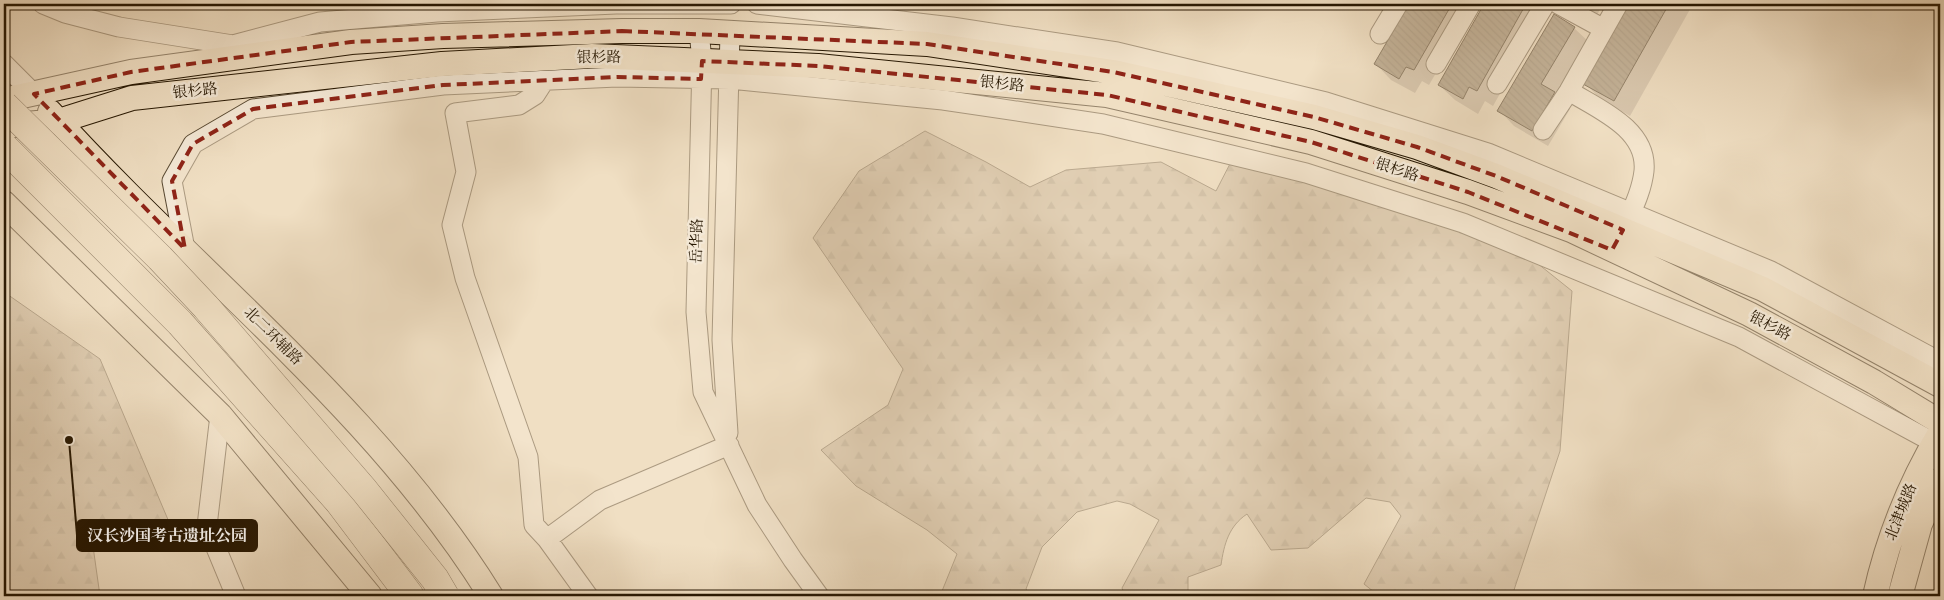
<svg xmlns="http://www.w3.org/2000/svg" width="1944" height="600" font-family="'Libre Bodoni','Noto Serif SC',serif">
<defs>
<pattern id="forest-firs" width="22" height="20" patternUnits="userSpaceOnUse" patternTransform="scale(1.25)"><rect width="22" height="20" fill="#cebda2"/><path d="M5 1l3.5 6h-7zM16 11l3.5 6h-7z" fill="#b1a28a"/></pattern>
<pattern id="building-back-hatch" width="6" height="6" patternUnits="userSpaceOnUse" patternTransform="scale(1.25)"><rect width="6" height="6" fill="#8f7f66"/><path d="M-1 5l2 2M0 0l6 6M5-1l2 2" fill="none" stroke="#756752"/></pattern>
</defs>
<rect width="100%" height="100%" fill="#f0dfc3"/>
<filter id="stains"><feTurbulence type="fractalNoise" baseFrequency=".004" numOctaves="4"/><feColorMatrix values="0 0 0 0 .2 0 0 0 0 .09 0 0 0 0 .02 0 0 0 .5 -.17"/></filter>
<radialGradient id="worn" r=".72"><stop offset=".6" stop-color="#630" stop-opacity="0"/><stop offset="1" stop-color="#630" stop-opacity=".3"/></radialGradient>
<path fill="url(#forest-firs)" stroke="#7a6a52" d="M925,131L986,162L1030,187L1066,170L1161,162L1216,191L1234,156L1522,251L1572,291L1560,451L1512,596H1379L1364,584L1401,516L1390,502L1366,498L1308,548L1271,550L1247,514C1229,526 1224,544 1221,565L1188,577V596H1125L1122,588L1159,520L1130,504L1117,501L1077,512L1042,547L1026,589L1030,596H940L957,554L927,530L856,486L821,450L888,405L903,369L813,238L859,171Z
M4,292L100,359L169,522L91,532L100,596H4Z"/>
<path fill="#0003" d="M1410,4H1476L1429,85L1422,81L1415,93L1391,80L1376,64Z
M1485,4H1534L1545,14L1493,106L1485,101L1478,114L1455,100L1439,85Z
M1562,4H1603L1592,24Z
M1629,4H1693L1630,116L1600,99L1585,83Z
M1574,28L1590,43L1558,96L1570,109L1548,146L1514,126L1499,110Z"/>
<path fill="url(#building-back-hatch)" stroke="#261702" d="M1409,4H1452L1414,70L1406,67L1399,79L1374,64Z
M1484,4H1526L1477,91L1469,87L1463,99L1438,85Z
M1628,4H1669L1614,101L1583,84Z
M1554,14L1575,27L1541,84L1555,92L1532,131L1497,111Z"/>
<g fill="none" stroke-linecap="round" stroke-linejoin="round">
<g stroke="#584932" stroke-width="21">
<path id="minor" d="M43,4L65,13L119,27L233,45L320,22L437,12L616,4H731
M757,4L952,27L1117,52L1326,102L1488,153L1771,271L1940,362
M1558,4L1604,29
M699,31L702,61L696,312L703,392L757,505L793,560L819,596
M1380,34L1398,4
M4,64L34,94
M1436,64L1471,4
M544,81L535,95L519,105L455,113L466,172L452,225L465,278L528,457L534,525L547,539
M1497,84L1545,4
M1569,91C1598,109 1648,129 1644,171C1642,189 1634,206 1627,222
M1543,130L1569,91L1618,4
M185,249L172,181L193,144L253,109L443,85L617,77L730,79L943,100L1103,124L1306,173L1463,223L1739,337L1940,446
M220,415L207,526L236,596
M728,433L722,340L730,33
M588,596L547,539L600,500L729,445"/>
</g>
<g stroke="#261702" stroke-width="26">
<path id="major" d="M4,100L131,72L351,42L443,36L622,31H699L927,44L1113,72L1314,117L1417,147L1496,176L1763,289L1940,385
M50,112C196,274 375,409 491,596
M4,126L59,121L132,98L442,64L592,56L818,66L1107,95L1311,142L1468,192L1571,230L1749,314L1874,382L1940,422
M4,203L220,415L370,596
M1875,596C1888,537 1909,485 1940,433
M1900,596L1920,524L1940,480"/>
</g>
<g stroke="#261702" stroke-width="29">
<path id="highway" d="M4,147L180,323L339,502L410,596"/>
</g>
<use href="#minor" stroke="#f5ead8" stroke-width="19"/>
<use href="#major" stroke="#f0dfc3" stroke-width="24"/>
<use href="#highway" stroke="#f0dfc3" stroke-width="28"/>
<g stroke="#261702" stroke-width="29" stroke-linecap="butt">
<path id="highway-bridge" d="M4,105L160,258L206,307L364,490L435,579L445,596"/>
</g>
<use href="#highway-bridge" stroke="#f0dfc3" stroke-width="28"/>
</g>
<path d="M0 0H1944V600H0ZM622,31L927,44L1113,72L1314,117L1417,147L1496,176L1623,230L1612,250L1468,192L1311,142L1107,95L818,66L702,61L701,79L617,77L443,85L253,109L193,144L172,181L185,249L34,94L131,72L351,42Z" fill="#f0dfc3" fill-opacity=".55" fill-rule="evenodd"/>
<path fill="none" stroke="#8f2418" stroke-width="4" stroke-dasharray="10 6" stroke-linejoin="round" d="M622,31L927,44L1113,72L1314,117L1417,147L1496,176L1623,230L1612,250L1468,192L1311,142L1107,95L818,66L702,61L701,79L617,77L443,85L253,109L193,144L172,181L185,249L34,94L131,72L351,42Z"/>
<g text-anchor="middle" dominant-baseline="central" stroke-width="5" stroke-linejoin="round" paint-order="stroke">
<g font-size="15" fill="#261702" stroke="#f5ead8">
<text x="599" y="57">银杉路</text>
<text transform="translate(1002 84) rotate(6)">银杉路</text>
<text transform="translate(195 91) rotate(-6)">银杉路</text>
<text transform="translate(1397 170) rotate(18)">银杉路</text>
<text transform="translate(697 241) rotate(-89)">岳华路</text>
<text transform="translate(1770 326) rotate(28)">银杉路</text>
<text transform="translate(273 336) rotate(45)">北二环辅路</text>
<text transform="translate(1901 512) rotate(-68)">北津城路</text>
</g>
</g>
<path fill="none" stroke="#261702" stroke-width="2" d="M69 440L77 535"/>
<circle fill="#261702" stroke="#f5ead8" stroke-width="2" cx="69" cy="440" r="5"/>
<rect fill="#261702" stroke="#261702" stroke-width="2" x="77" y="520" width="180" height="31" rx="5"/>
<g font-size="16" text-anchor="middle" font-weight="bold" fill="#fff">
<text x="167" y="541">汉长沙国考古遗址公园</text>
</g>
<rect width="1944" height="600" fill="none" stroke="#f0dfc3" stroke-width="20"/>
<rect x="5" y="5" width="1934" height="590" fill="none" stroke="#261702" stroke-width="2.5"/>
<rect x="10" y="10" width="1924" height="580" fill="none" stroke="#261702"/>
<rect width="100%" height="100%" filter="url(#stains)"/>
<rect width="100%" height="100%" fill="url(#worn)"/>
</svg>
